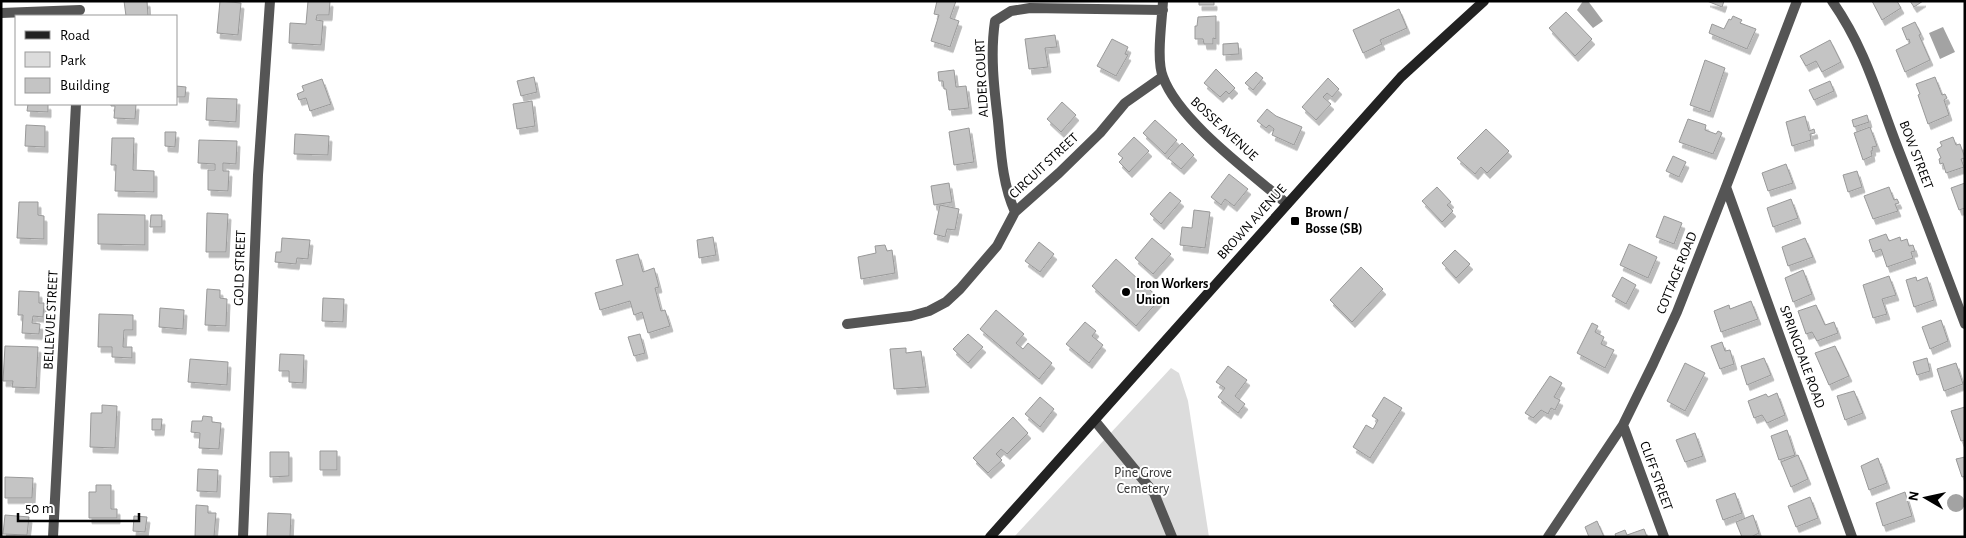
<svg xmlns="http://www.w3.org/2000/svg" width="1966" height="538" font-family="'Alegreya Sans',sans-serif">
<defs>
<filter id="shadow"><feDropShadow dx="3" dy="5.5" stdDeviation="0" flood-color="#0004"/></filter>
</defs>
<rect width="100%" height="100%" fill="#fff"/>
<path fill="#dcdcdc" d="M1171,368L1179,373L1188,401L1209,537H1014Z"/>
<path fill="#a3a3a3" d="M1583,1H1588L1603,21L1593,28L1577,10Z
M1943,27L1955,52L1940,59L1929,33Z
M1947 503a9 9 0 1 1 18 0a9 9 0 1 1-18 0Z"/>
<path fill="#c4c4c4" stroke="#999" filter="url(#shadow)" d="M124,1H147L148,16H126Z
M220,1L241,3L238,35L217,33Z
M308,1H330L329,15H317L316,20L323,21L321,45L289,43L290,23L306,24Z
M937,1H956L950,18L959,21L950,47L931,41L939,15L934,14Z
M1199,1H1214V5H1199Z
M1707,1H1724L1722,7Z
M1872,1H1897L1901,8L1882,20Z
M1910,1H1923L1914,7Z
M1399,9L1407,28L1380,40L1382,44L1363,53L1353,30Z
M1566,12L1592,39L1575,56L1549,28Z
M1216,16V39L1213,38V44H1204L1203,39H1195V26H1197L1198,17Z
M1733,16L1742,20L1740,23L1756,29L1747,49L1709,33L1712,24L1724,29L1729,19L1731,20Z
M1915,22L1921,34L1919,35L1930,60L1905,72L1896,50L1910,43L1909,39L1907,40L1902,28Z
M1055,35L1057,47L1045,48L1048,67L1029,69L1025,39Z
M1112,39L1128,47L1125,54L1128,55L1116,76L1097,66Z
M1830,40L1841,62L1822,72L1816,61L1806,66L1800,56Z
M1238,43L1239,54L1223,55V44Z
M1705,60L1725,68L1710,112L1690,105Z
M1216,69L1235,88L1229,94L1226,91L1220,97L1204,83Z
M954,70L956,87L966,86L969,108L949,110L946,89H944L943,81H939L938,72Z
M1256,72L1263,78L1253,90L1245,83Z
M534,77L537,92L521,96L517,81Z
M1935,77L1942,95L1945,94L1947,98L1944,100L1949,115L1928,124L1918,95L1920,94L1916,84Z
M1328,78L1339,89L1332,97L1327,93L1323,97L1331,104L1316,120L1302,107Z
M322,79L331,104L310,111L306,98L299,100L297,94L304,91L302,86Z
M1830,81L1834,91L1814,100L1809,90Z
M176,86L186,87L185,97H176Z
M207,98L237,99L236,122L206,120Z
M532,101L535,126L517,129L513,104Z
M1062,102L1076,115L1061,132L1047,119Z
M28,104H48V112L27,111Z
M111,104H136L135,119L114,118L115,106H111Z
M1267,109L1276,116L1302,127L1294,145L1272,135L1274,129L1269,125L1266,128L1257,121Z
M1867,115L1869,122L1854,127L1852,120Z
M1805,116L1809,131L1814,129L1815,133L1810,134L1811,140L1792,146L1786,122Z
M1688,119L1706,125L1705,130L1716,134L1718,131L1722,133L1713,154L1679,142Z
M1155,120L1177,140L1165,154L1143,133Z
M26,125L45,126V147L25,146Z
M1870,127L1877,146L1872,147L1873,150L1871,151L1872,156L1863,160L1854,133Z
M969,128L974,162L954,165L949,132Z
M1486,129L1509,151L1487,173L1481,167L1475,174L1457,158Z
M165,132H176L175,147L165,146Z
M295,134L329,136L328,155L294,154Z
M1134,137L1149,151L1129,172L1119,162L1123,158L1118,154Z
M1953,137L1956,145L1960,144L1965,158L1961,159L1964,167L1946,173L1943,163L1940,164L1939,159L1941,158L1937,149L1942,146L1940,142Z
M112,138H134L133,170L154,171V192L115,191L116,165H111Z
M199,140L237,141L236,164L223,163V171H229L228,191L208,190V170H215V164L198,163Z
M1182,143L1194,155L1181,169L1168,158Z
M1673,156L1686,162L1679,177L1666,171Z
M1786,164L1793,183L1768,191L1762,173Z
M1857,171L1862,187L1848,192L1843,175Z
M1229,174L1248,189L1234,206L1225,199L1221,205L1211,197Z
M949,183L952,202L934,205L931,186Z
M1965,183V208L1959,210L1951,188Z
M1437,187L1451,202L1447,205L1453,211L1442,222L1422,201Z
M1889,187L1894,200L1897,199L1899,203L1895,204L1898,211L1873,219L1864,196Z
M1170,192L1181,201L1161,224L1150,214Z
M1791,199L1798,218L1773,227L1767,208Z
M19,202H38V215L44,216V239L17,238Z
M940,205L959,209L955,230L947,229L945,237L934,234Z
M1194,210L1210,212L1205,248L1180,245L1182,227L1192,228Z
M207,213L228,214L226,252H206Z
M98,214L145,215V245L98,244Z
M151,215H162V227H150Z
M1664,216L1682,223L1674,244L1656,237Z
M1886,234L1889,241L1900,237L1901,241L1907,239L1909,246L1913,245L1915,251L1911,252L1913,258L1887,267L1881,249L1873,252L1869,240Z
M713,237L716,255L699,258L697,240Z
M282,238L310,240L308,259L297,258L296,264L275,262L276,252H281Z
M1152,238L1171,254L1153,274L1135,258Z
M1805,238L1813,257L1788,266L1782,247Z
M1039,242L1054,254L1040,272L1025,261Z
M1629,244L1657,257L1648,278L1620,265Z
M885,245L887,251L892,250L895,273L861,279L858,257L876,253L875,246Z
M1455,250L1470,264L1456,278L1442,263Z
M638,254L643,272L654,268L659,287L655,288L661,311L665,310L670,326L648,333L642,312L634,315L630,301L600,310L595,293L623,285L616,260Z
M1116,259L1160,299L1136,326L1092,286Z
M1361,267L1383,289L1352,322L1330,300Z
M1803,270L1812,294L1793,302L1785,278Z
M1889,276L1896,295L1882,299L1887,314L1873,318L1863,285Z
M1622,277L1636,285L1626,304L1612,296Z
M1916,277L1917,281L1927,277L1934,300L1914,307L1906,280Z
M207,289L220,290V298L227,299L226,326L205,325Z
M19,291L39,292V303H44L43,317L33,316L32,323L40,324L39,334L22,333L23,315H18Z
M323,298L344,299L343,322L322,321Z
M1751,301L1758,319L1721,332L1714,311L1729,305L1730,309Z
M1816,305L1825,325L1834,322L1838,333L1817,341L1812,332L1806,334L1798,311Z
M160,308L184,310L183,329L159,327Z
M996,310L1024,334L1016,343L1023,349L1028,343L1052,363L1039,379L980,329Z
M99,314L133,315V330H124L123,347H132V358L112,357V347H98Z
M1941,320L1948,341L1930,349L1922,327Z
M1085,322L1096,331L1092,336L1103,345L1089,363L1066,344Z
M1592,323L1598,326L1595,332L1604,337L1601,344L1614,350L1605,368L1577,353Z
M640,334L645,353L634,356L628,337Z
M968,334L983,347L968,363L953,349Z
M1722,342L1725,351L1730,350L1734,364L1720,369L1711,346Z
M5,346L38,347L36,388L12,387L13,381H3Z
M1835,346L1849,376L1829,385L1815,353Z
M906,348V353L921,351L926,387L894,389L890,349Z
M280,354L304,355L303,383L289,382V371H279Z
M1764,358L1771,375L1747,385L1741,366Z
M1927,358L1930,371L1917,375L1913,362Z
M190,359L228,362L227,385L188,382Z
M1685,363L1705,373L1685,411L1667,401Z
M1956,363L1963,384L1944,391L1937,369Z
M1228,366L1247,380L1235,396L1245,404L1238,413L1218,397L1225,388L1216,382Z
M1550,376L1562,383L1554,397L1560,400L1555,410L1551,408L1548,414L1541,410L1533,418L1525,413Z
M1854,391L1863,413L1845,420L1837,396Z
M1777,393L1785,415L1767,423L1762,415L1754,418L1748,401L1766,394L1768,397Z
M1040,397L1054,409L1040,427L1025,414Z
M1384,397L1402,408L1370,458L1353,447L1366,425L1373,429L1378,420L1372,416Z
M102,405L117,406L115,448L90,447L91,413H102Z
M1965,407V440L1961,441L1951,411Z
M203,416L212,417V422L221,423L219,449L199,448L200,433L191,432L192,421H202Z
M1013,417L1028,433L1007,454L1001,449L996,454L1002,460L988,473L973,458Z
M152,419H162L161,430H152Z
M1787,430L1795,455L1779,460L1771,436Z
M1695,433L1703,456L1685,462L1676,440Z
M320,451H337V470H320Z
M270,452H289V476L270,477Z
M1798,455L1808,479L1791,487L1781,462Z
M1965,457V476L1962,477L1956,459Z
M1878,458L1887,483L1869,490L1861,466Z
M198,469L218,470L217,492L197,491Z
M5,477L33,478L32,498H5Z
M96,485H111V509H117V518H89V492H96Z
M1905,492L1912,516L1883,526L1876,503Z
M1735,493L1742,513L1723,520L1716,500Z
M1810,497L1818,518L1796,527L1788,506Z
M196,505L208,506V513H216L214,537H195Z
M268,513L291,514L290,537H267Z
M5,515L29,517L27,535L3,534Z
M1753,515L1759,533L1751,537H1742L1736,522Z
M134,516L147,517L145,532L133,531Z
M1597,521L1604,537H1589L1585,527Z
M1644,529L1647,537H1616L1615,534L1625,530L1627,535Z"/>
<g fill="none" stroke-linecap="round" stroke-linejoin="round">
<path stroke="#555" stroke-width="10" d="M1163,1C1162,21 1156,60 1163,77C1179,121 1251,173 1287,204
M1832,1C1865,48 1877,94 1897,146C1920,205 1943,265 1965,324
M1,13L80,10
M1726,187L1852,537
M1015,212C1002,183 1001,152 998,121C994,88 990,54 995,21L1011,11L1030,8L1163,10
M847,324L911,316L929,311L946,302L960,289L997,246L1015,212L1059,173L1100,133L1125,103L1162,77
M1095,421L1154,493L1172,537
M1623,425L1664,537
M53,537L76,104
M243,537L258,175L270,1
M1548,537L1623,425L1653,364L1677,312L1726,187L1797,1"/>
<path stroke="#222" stroke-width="10" d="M990,537L1401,77L1484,1"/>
</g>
<g fill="#000" stroke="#fff" stroke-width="2">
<rect x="1290" y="216" width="10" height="10" rx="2.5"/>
<circle cx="1126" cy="292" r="5"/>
</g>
<g text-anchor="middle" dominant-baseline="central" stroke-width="4" stroke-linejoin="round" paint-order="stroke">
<g font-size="14" fill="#000" stroke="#fff">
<text transform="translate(982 78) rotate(-93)">ALDER COURT</text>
<text transform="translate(1224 129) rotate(43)">BOSSE AVENUE</text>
<text transform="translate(1916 155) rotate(69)">BOW STREET</text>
<text transform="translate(1044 166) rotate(-43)">CIRCUIT STREET</text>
<text transform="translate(1252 222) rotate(-48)">BROWN AVENUE</text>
<text transform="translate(240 268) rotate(-88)">GOLD STREET</text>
<text transform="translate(1677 273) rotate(-68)">COTTAGE ROAD</text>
<text transform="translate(51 320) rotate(-87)">BELLEVUE STREET</text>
<text transform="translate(1802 357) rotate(70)">SPRINGDALE ROAD</text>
<text transform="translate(1656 476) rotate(70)">CLIFF STREET</text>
</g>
<g font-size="14" font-weight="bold" fill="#000" stroke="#fff" text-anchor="start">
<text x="1305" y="213">Brown /<tspan x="1305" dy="16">Bosse (SB)</tspan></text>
<text x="1136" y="284">Iron Workers<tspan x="1136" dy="16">Union</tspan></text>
</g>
<g font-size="14" fill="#333" stroke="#fff">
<text x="1143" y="473">Pine Grove<tspan x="1143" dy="16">Cemetery</tspan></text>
</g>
</g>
<rect width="1966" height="538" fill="none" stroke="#000000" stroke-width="5"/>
<rect x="15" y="15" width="162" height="90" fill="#ffffff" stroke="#999999"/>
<rect x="25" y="31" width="25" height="8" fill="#222222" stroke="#999999"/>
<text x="60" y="40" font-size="15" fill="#000000">Road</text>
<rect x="25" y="52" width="25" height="15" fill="#dcdcdc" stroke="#999999"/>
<text x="60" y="65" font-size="15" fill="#000000">Park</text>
<rect x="25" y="78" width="25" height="15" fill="#c4c4c4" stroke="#999999"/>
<text x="60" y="90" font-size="15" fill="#000000">Building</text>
<g transform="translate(1926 498) rotate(279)" stroke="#ffffff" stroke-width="4" paint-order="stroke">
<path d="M0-4L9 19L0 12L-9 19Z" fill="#000000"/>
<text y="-8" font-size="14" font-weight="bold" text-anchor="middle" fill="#000000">N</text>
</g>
<path d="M18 513v8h121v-8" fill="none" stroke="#000000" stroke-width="2.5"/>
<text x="25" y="513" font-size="15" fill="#000000" stroke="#ffffff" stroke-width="4" paint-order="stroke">50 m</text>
</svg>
